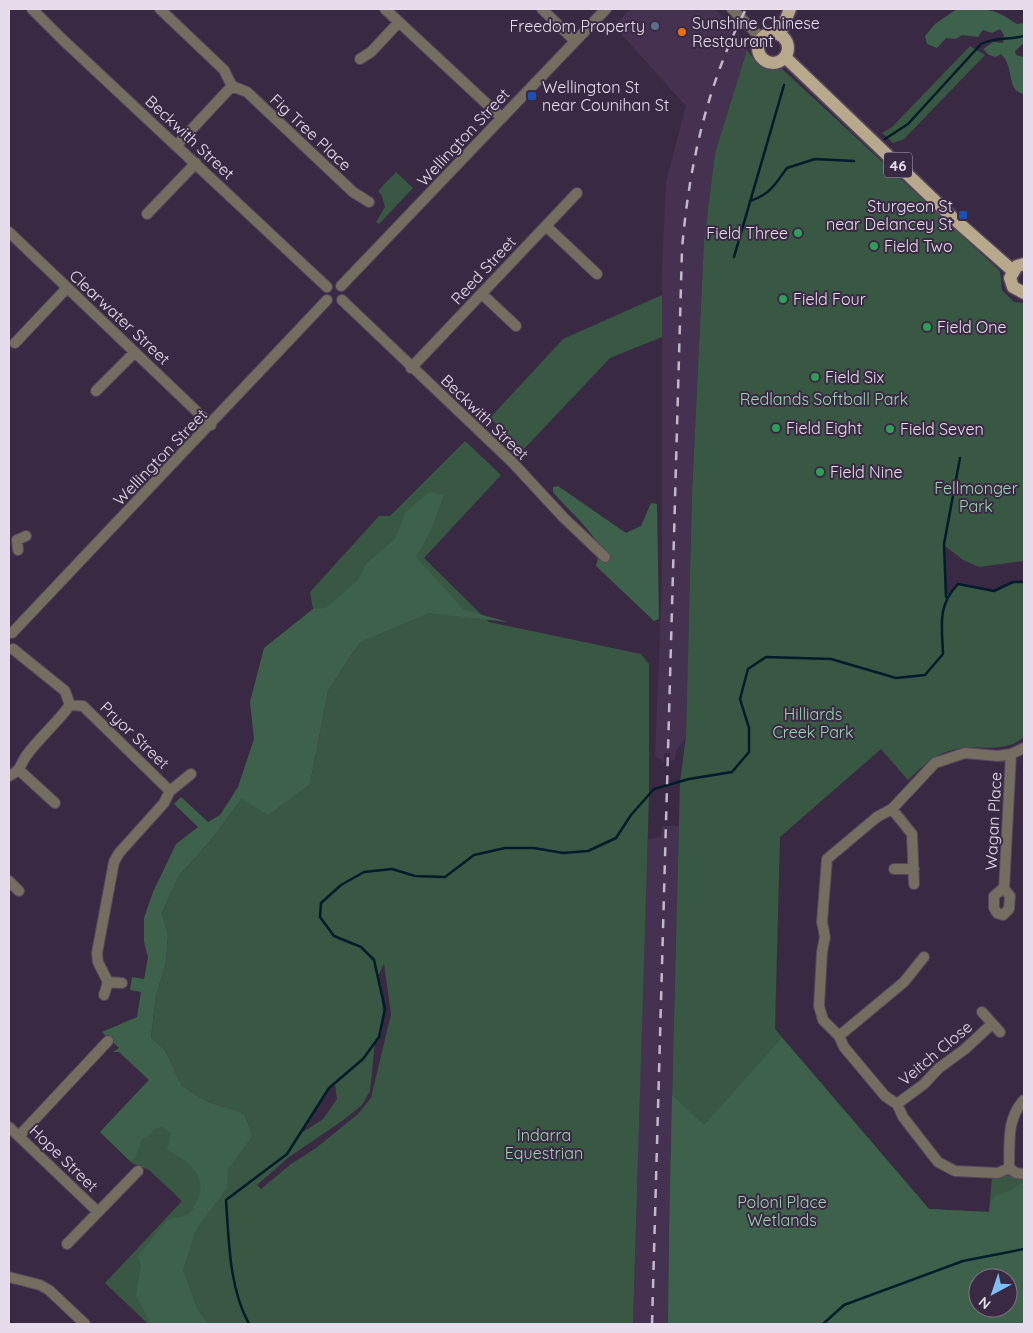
<svg xmlns="http://www.w3.org/2000/svg" width="1033" height="1333" font-family="Quicksand,sans-serif">
<rect width="100%" height="100%" fill="#3a2943"/>
<path fill="#453150" d="M630,9H714L734,28L727,44L732,46L738,33L747,50L715,153L704,241L692,493L686,737L676,751L675,760L670,761V753H664V762L655,756L662,581V270L666,181L686,106L614,26Z
M662,826H679L669,1219L668,1324H633L647,839L661,837Z"/>
<path fill="#385844" fill-rule="evenodd" d="M970,46L985,55L904,139L893,143L882,133L892,127Z
M747,50C757,64 763,70 781,68L1000,271L1002,290L1014,302L1024,303V561L979,567L963,560L944,545L946,597L958,584L994,591L1013,582H1024V737C1001,756 975,742 949,751C932,756 921,768 908,780L881,749L780,837L775,1029L929,1209L989,1212L992,1177L1006,1173L1015,1178L1024,1179V1324H668L669,1219L680,782L686,736L692,493L704,241L715,153ZM978,1278H1008V1308H978Z
M396,172L413,188L379,224L376,222L385,207L382,196L378,191Z
M662,295V337L610,358L523,450L490,418L563,339Z
M465,441L501,475L424,558L489,622L641,654L649,664V795L633,1324H148L105,1283L182,1201L149,1170L132,1163L100,1132L149,1080L233,1162L253,1136L244,1113L208,1102L182,1086L165,1050L151,1038L156,995L166,963L168,935L162,913L178,877L210,841L242,799L310,784L328,691L355,650L313,609L310,592L379,516H390ZM384,964L391,1014L371,1098L358,1114L316,1148L291,1164L261,1189L257,1185L289,1157L342,1121L362,1105L370,1091L375,1042C389,1022 381,998 378,976ZM335,1084L337,1099L323,1119L300,1134L329,1088Z"/>
<path fill="#3e614b" fill-rule="evenodd" d="M957,9C987,9 992,7 1017,24L1024,23V43L1015,51L1016,55L1024,57V94C1005,90 1016,69 1001,54L996,57L989,55L983,49L993,42L1003,43L1004,35L1000,29L992,33L983,30L978,37L962,35L956,39L946,38L937,48L927,44L925,36L935,24Z
M558,486L626,533L641,526L651,503L657,504L659,619L654,621L596,566L600,547C587,525 569,511 553,492V487Z
M429,492L444,495L431,530L416,557L464,610L508,622L429,613L360,642L328,691L310,784L268,815L242,799L210,841L178,877L162,913L168,935L166,963L156,995L151,1038L165,1050L182,1086L208,1102L244,1113L253,1136L228,1169L227,1188L196,1229L183,1270L197,1309L208,1324H151L136,1295L141,1265L138,1256L166,1221C173,1216 181,1219 188,1214C193,1211 194,1206 197,1201C210,1175 186,1160 167,1150L171,1133L162,1127L154,1129L148,1137L142,1139L135,1158L129,1160L100,1132L149,1080L119,1052H113L119,1048L102,1032L137,1017L141,992L130,990L132,977L144,979L148,957L144,942V918L153,892L176,844L198,827L174,804L181,797L208,822L220,815L238,787L254,739L250,702L264,648L313,609L326,608L358,580L366,564L395,539L406,512Z
M782,1038L929,1209L989,1212L990,1205L996,1195L1009,1191L1020,1184L1024,1183V1324H668L672,1095L704,1125ZM978,1278H1008V1308H978Z"/>
<g fill="none" stroke-linecap="round" stroke-linejoin="round">
<path stroke="#011c2a" stroke-width="2.5" d="M885,139L908,124L981,44C995,37 1009,40 1024,36
M750,201C771,194 775,184 787,168L815,159L854,161
M734,257L784,85
M946,597L944,544L960,458
M249,1324C229,1287 229,1242 226,1200L287,1154L329,1088L363,1059L379,1037L385,1009L374,960L361,947L334,936L320,917L321,903L341,885L364,872L392,869L415,876L445,877L474,855L505,848H534L563,853L588,851L616,838L631,815L654,789L689,779L732,772L749,752V728L740,699L748,669L766,657L831,659L896,678L925,675L943,654C942,625 937,606 958,584L994,591L1013,582H1024
M823,1324L844,1305L963,1261L1024,1249"/>
<g stroke="#56465e" stroke-width="12">
<path id="minor" d="M32,9L62,39L327,287
M160,9L224,70L232,86L177,145
M385,9L502,118
M542,9L575,41
M732,9L761,38
M360,59L371,52L399,22
M232,86L247,92L353,192L369,202
M147,214L196,163
M546,226L597,274
M9,232L211,425
M341,286L606,9
M482,294L516,326
M342,300L513,463L564,518L605,557
M15,343L67,288
M411,368L577,193
M96,391L135,352
M18,550L17,540L26,536
M12,633L327,300
M13,649L65,691L70,705L83,706L170,791
M1024,748L1011,754L998,756L965,753L935,763L892,809L877,817L827,859L822,922L825,937L822,952L819,1006L823,1020L839,1036L844,1047L885,1096L897,1104L903,1117L938,1162L955,1171L998,1173L1009,1168L1016,1173L1024,1174
M19,770L55,803
M9,776C22,769 19,767 26,756C38,739 57,723 70,705
M892,809L912,834L914,884
M894,869H914
M9,881L19,891
M1001,890L1006,891L1010,896L1009,909L1003,915L997,913L994,908V896Z
M1004,890L1011,754
M108,982L98,962L97,953L114,862L119,853L164,803L170,791L191,774
M104,995L108,982L122,983
M982,1012L1000,1032
M839,1036L904,982L924,957
M897,1104L924,1084L939,1068L965,1049L992,1024
M9,1127L98,1212
M19,1136L108,1041
M1009,1168C1010,1144 1006,1119 1024,1100
M67,1244L138,1171
M9,1277L40,1285L49,1290L85,1324"/>
</g>
<g stroke="#56465e" stroke-width="15">
<path id="major" d="M758 48a15 15 0 1 1 30 0a15 15 0 1 1-30 0Z
M780,34L790,9
M785,57L953,218L1013,271
M1024,264L1017,266L1010,278L1013,287L1024,293"/>
</g>
<use href="#minor" stroke="#756d60" stroke-width="10"/>
<use href="#major" stroke="#b8a88c" stroke-width="12"/>
<path stroke="#c3b7ca" stroke-width="2.5" stroke-dasharray="9 9" stroke-linecap="butt" d="M652,1324L682,249C689,166 707,84 746,9"/>
</g>
<circle fill="#5c6f8a" stroke="#3a2943" stroke-width="2" cx="655" cy="26" r="5"/>
<circle fill="#e8710a" stroke="#3a2943" stroke-width="2" cx="682" cy="32" r="5"/>
<g fill="#1a4fb4" stroke="#3a2943" stroke-width="2">
<rect x="527" y="91" width="10" height="10" rx="2.5"/>
<rect x="958" y="210" width="10" height="10" rx="2.5"/>
</g>
<g fill="#2e9e5b" stroke="#3a2943" stroke-width="2">
<circle cx="798" cy="233" r="5"/>
<circle cx="874" cy="246" r="5"/>
<circle cx="783" cy="299" r="5"/>
<circle cx="927" cy="327" r="5"/>
<circle cx="815" cy="377" r="5"/>
<circle cx="776" cy="428" r="5"/>
<circle cx="890" cy="429" r="5"/>
<circle cx="820" cy="472" r="5"/>
</g>
<g text-anchor="middle" dominant-baseline="central" stroke-width="4" stroke-linejoin="round" paint-order="stroke">
<rect fill="#3a2943" stroke="#b2a6b9" stroke-width="1" x="884" y="152.5" width="28" height="25" rx="4"/>
<g font-size="15" font-weight="bold" fill="#e6dcec">
<text x="898" y="165">46</text>
</g>
<g font-size="16" fill="#e6dcec" stroke="#3a2943" text-anchor="start">
<text x="692" y="23">Sunshine Chinese<tspan x="692" dy="18">Restaurant</tspan></text>
<text x="645" y="26" text-anchor="end">Freedom Property</text>
<text x="542" y="87">Wellington St<tspan x="542" dy="18">near Counihan St</tspan></text>
<text x="953" y="206" text-anchor="end">Sturgeon St<tspan x="953" dy="18">near Delancey St</tspan></text>
<text x="788" y="233" text-anchor="end">Field Three</text>
<text x="884" y="246">Field Two</text>
<text x="793" y="299">Field Four</text>
<text x="937" y="327">Field One</text>
<text x="825" y="377">Field Six</text>
<text x="786" y="428">Field Eight</text>
<text x="900" y="429">Field Seven</text>
<text x="830" y="472">Field Nine</text>
</g>
<g font-size="16" fill="#e6dcec" stroke="#3a2943">
<text transform="translate(311 132) rotate(43)">Fig Tree Place</text>
<text transform="translate(190 137) rotate(43)">Beckwith Street</text>
<text transform="translate(463 137) rotate(-47)">Wellington Street</text>
<text transform="translate(483 270) rotate(-47)">Reed Street</text>
<text transform="translate(120 317) rotate(43)">Clearwater Street</text>
<text transform="translate(485 417) rotate(44)">Beckwith Street</text>
<text transform="translate(160 457) rotate(-46)">Wellington Street</text>
<text transform="translate(135 735) rotate(44)">Pryor Street</text>
<text transform="translate(993 821) rotate(-87)">Wagan Place</text>
<text transform="translate(935 1053) rotate(-40)">Veitch Close</text>
<text transform="translate(64 1158) rotate(44)">Hope Street</text>
</g>
<g font-size="16" fill="#99d6ae" stroke="#3a2943">
<text x="824" y="399">Redlands Softball Park</text>
<text x="976" y="488">Fellmonger<tspan x="976" dy="18">Park</tspan></text>
<text x="813" y="714">Hilliards<tspan x="813" dy="18">Creek Park</tspan></text>
<text x="544" y="1135">Indarra<tspan x="544" dy="18">Equestrian</tspan></text>
<text x="782" y="1202">Poloni Place<tspan x="782" dy="18">Wetlands</tspan></text>
</g>
</g>
<rect width="1033" height="1333" fill="none" stroke="#e6dcec" stroke-width="20"/>
<g transform="translate(993 1293) rotate(220)"><circle r="24" fill="#3a2943" stroke="#7f7187"/>
<path d="M0-4L9 19L0 12L-9 19Z" fill="#7cbef9"/>
<text y="-8" font-size="14" font-weight="bold" text-anchor="middle" fill="#e6dcec">N</text>
</g>
</svg>
